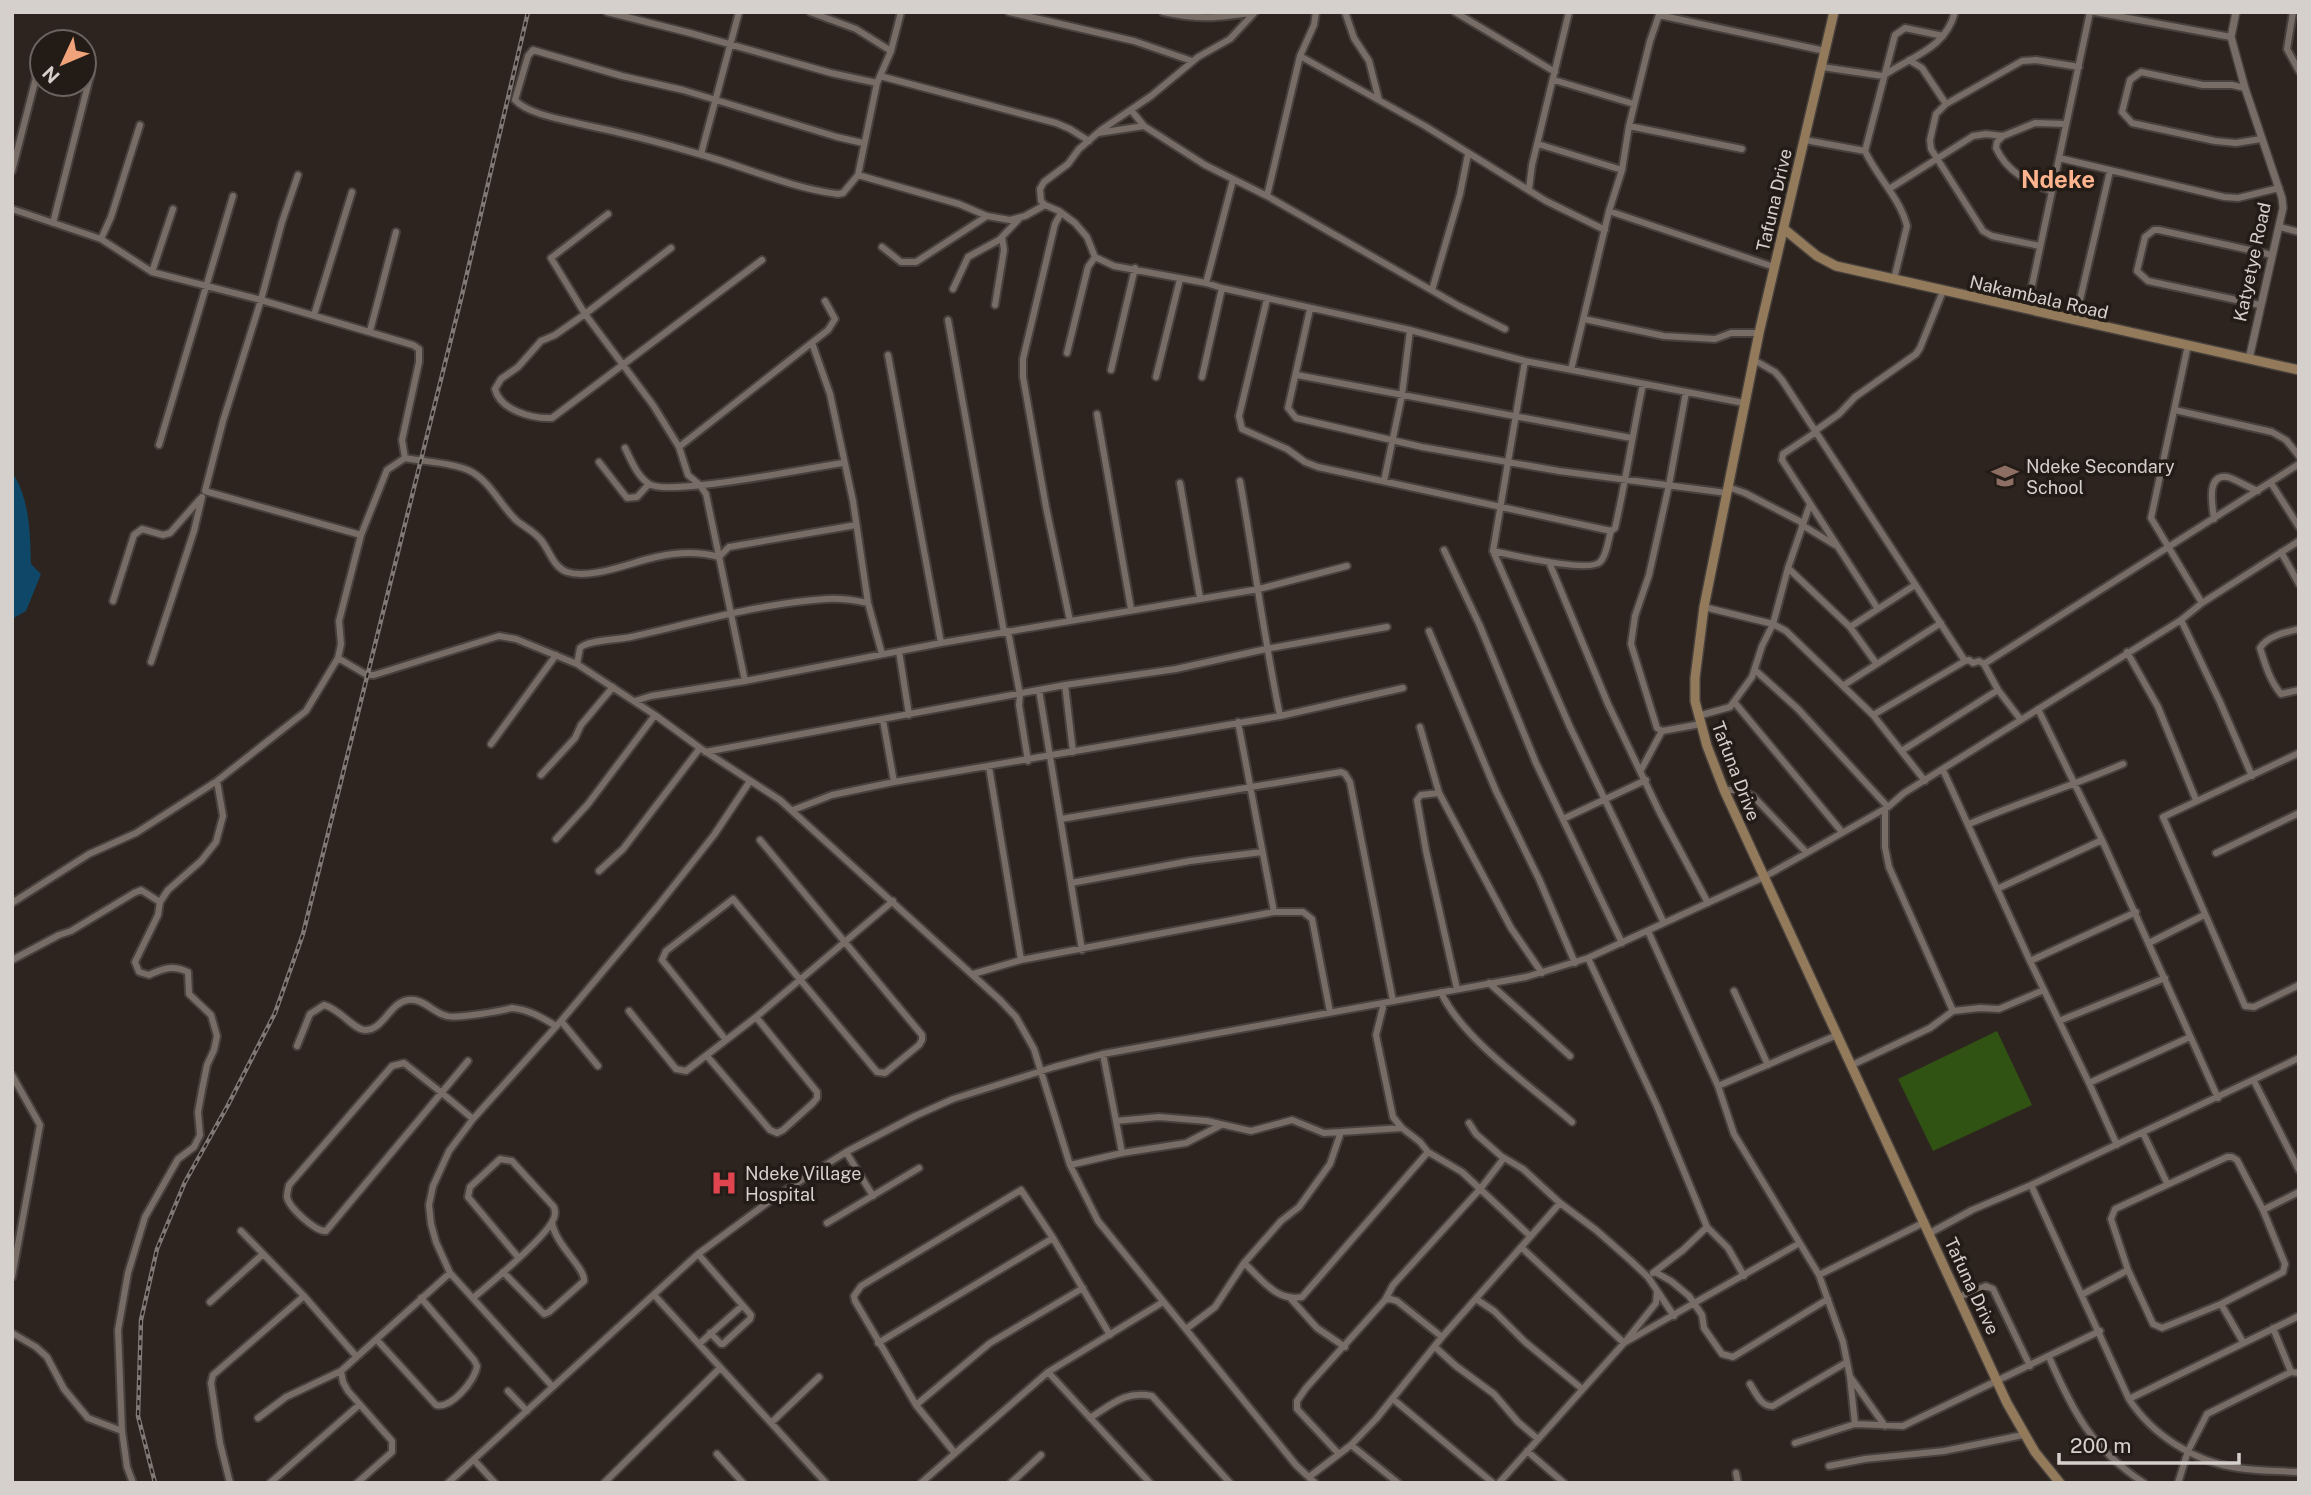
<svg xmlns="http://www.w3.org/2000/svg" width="2311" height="1495" font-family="'Public Sans',sans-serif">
<rect width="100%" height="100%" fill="#2d241f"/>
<path fill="#305313" d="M1997,1031L2032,1105L1933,1151L1898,1079Z"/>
<path fill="#0e4767" d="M12,472C30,499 30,533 31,564L41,574L26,611L12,619Z"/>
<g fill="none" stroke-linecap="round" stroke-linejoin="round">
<g stroke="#47403c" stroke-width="10">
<path id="minor" d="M607,12L690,33L831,73L877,83L891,51L901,12
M810,12L856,29L891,51
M1009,12L1134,41L1192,61
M1163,12C1199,20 1219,18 1255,12
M1255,12L1230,39L1198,57L1151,96L1101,130L1079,149L1068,164L1044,182L1040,189L1041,201L1045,205L1059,211L1075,223L1087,237L1095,257L1114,266L1206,283L1222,288L1410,330L1525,361L1744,403
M1345,12L1354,38L1369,61L1379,100
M1455,12L1555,72
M2095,12L2231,37
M2293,12L2287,49L2299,71
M1659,15L1825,51
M1300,56L1425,126L1546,201L1605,230
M1909,60L1922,68L1946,104
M1822,67L1883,76C1911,56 1945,50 1955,12
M880,76L1056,123L1070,129L1089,141
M1554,80L1634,104
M2245,88L2232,85H2203L2141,72L2130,80L2122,112L2132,123L2215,141L2236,143L2261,139
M1131,110L1144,126L1205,165L1267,196L1459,306L1505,329
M1629,126L1742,149
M1098,133L1144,126
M2003,136L1997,142L1996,148C2007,172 2028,182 2051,191
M1805,140L1865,151
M863,143L837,137L683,90L622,76L533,50L528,56L515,100C529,115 566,120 585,125C624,133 662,143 699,154C746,167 790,188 838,194L843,193L858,175L877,83
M1538,144L1622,170
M701,154L739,12
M2059,158L2224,197L2238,198L2279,188
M12,171L38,70
M298,175L282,222L261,300L413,345L419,349V362L402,440L405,458L387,470L361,535
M858,175L959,204L987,216L1010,220L1025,216L1045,205
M1529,189L1532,165L1569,12
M1889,189L1973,136L1986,134L2003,136L2035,123L2066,124
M1267,196L1300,56L1314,25L1316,12
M12,209L101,239L152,272L261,300L223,421L205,491L361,535L339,621L341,644L338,658L367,675H374L499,636L516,639L577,664L655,715L700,748L780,800L1000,1000L1016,1017L1034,1049L1070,1165L1098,1221L1296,1465L1315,1483
M1609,211L1774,267
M1061,213L1055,224L1023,359V377L1046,507L1070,621
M608,214L551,258L585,314L555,335L541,341L518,367L501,379L495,389C500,410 532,419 552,418L762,260
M53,223L91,73
M2280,227L2299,232
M101,239L111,217L140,125
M2040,246L1992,236L1983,231L1931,149L1930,140L1936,114L1946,104L2022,61L2036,60L2079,67
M882,247L901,262H916L987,216
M671,248L585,314L653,405L679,447L688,475L700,485L706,494L745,681
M152,272L173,209
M1894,279L1907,226C1900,198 1877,177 1865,151L1895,35L1905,28L1943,36
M1206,283L1233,180
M953,289L968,257L999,240L1019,219
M1432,290L1460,194L1468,154
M1267,299L1239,416L1242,429L1287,449L1305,462L1318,467L1611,531L1615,528C1626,480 1633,432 1643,384
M995,305L1004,250L1002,237
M2260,305L2148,281L2137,271L2145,237L2154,230H2159L2272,255
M1310,309L1288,408L1296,418L1422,447L1559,471L1727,493
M2027,309L2090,12
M314,315L352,192
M1584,319L1664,336L1715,339L1731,333H1759
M948,320L1004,632
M2075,321L2110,171
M370,331L396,232
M812,343L830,394L853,501L868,603L882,654
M2188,345L2151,518L2202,603
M1067,353L1088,267L1095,257
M888,355L941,643
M1754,360L1775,372L1782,380L1965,661L1969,660L1973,663L1979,661L1984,664
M1525,361L1493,551L1570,727L1664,923
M1111,370L1135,268
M1571,370L1609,211L1622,170L1629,126L1650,41L1660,12
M1297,375L1631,438
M1156,377L1180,279
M1202,377L1222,288
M1686,392L1669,485L1649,575L1635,616L1631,644L1657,728L1662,731L1701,724
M2175,410L2272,432L2286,440L2299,456
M1097,414L1131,609
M1815,431L1839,414L1855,397L1916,354L1920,348L1943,291
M1816,432L1783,454L1782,460L1878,609
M159,445L233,196
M679,447L828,330L835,319L825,301
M625,448C631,460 637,476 649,484C669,497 812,467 843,463
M405,458C426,462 449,462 468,470C490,480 500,505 516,520C524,527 534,531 541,540C550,551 553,567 567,572C591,580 632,562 656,557C678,552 698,551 719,557L729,547L856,525
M599,462L627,498L637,497L649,484
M1240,481C1254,559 1264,638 1280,716
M1384,481L1402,395L1410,330
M1180,483L1200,598
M2271,483L2299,527
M1728,487L1745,493L1803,523
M2214,519C2213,508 2205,474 2227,477C2234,478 2249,488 2258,491
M1802,525L1835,545
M1444,550L1480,626L1536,763L1622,943
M1493,551C1511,555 1589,573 1600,562C1607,555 1608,540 1611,531
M2281,552L2299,584
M1549,562L1608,704L1660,813L1708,903
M1788,568L1850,627L1876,663
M113,601L134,535L142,529L163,535L170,533L200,499
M1704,607L1773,624L1786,631L1873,715L1925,781
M2181,620L2220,702L2252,776
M1850,627L1915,585
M2299,629C2286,632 2267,636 2260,648C2265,664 2270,681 2281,694L2299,690
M1008,631L1020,695L1019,705L1028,761
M1429,631L1496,791L1539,879L1575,963
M899,651L909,715
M2127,652L2158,707L2196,800
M151,662L194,531L202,497
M577,664L580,648C587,640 618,640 631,637C693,623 762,603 826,599C840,598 854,600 868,603
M1755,670L1798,709L1888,807
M1065,685L1073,752
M1844,685L1941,623
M1039,690L1082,950
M635,701L651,696L745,681L941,643L1259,589L1347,566
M1735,703L1842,832
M2038,709L2102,840L2218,1098
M1873,715L1965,661
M1698,716L1730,707L1752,677L1762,646L1773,624L1788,568L1810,504
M883,720L894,782
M2021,720L1998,690L1984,664L2299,464
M1238,722L1274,912
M1420,727L1439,793L1511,928L1542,973
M491,744L556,655
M1903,750L1998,690
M705,752L1065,685L1176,669L1266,649L1387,627
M2299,753L2163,817L2245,1006L2254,1007L2299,985
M989,767L1021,960
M1641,770L1662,731
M1943,770L2030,961L2089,1083
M541,775L575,738L581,725L613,687
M1724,790H1741L1754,797L1806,852
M1439,793L1421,795L1417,800L1426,851L1457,989
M1885,809V847L1889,867L1953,1011
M793,810L832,795L894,782L1280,716L1403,688
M1061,819L1341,772L1345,774L1350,782L1393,1001
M1563,819L1646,780
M1969,824C2020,802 2072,786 2123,764
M556,839L588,804L655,715
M2216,853L2299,813
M599,871L623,849L700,748
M1071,883L1190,861L1262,852
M1997,889L2102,840
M12,903L89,854L136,833L217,781L306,711L338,658
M1648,931L1718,1086L1734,1134L1819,1275L1843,1342L1850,1377L1855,1424
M2149,943L2204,915
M1588,958L1657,1106L1707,1227L1728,1248L1744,1276
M12,960L59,935L71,931L134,893L141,890L160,902
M2030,961L2136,912
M973,974L1021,960L1274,912H1303L1312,919L1330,1012
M1489,983L1570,1056
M1734,991L1768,1065
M1441,992C1461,1038 1533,1088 1572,1122
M1384,1003L1376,1035L1393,1117L1402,1128L1420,1142L1428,1152L1462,1172L1530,1236
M629,1011L676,1069L686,1071L756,1017L893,901
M561,1021L598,1066
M2059,1021L2165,978
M726,1040L662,960L666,951L733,899L877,1072L885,1073L919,1045L922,1040V1035L760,840
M297,1046L310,1014L324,1005C340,1009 354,1030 365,1030C383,1031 390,1002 408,1000C424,998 433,1013 447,1016C457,1019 500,1011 512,1008C530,1010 541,1017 556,1026
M1103,1054L1116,1121L1159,1117L1207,1121L1251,1131L1292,1120L1324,1133L1341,1132
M707,1056L770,1130L777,1133L783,1130L813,1103L817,1098V1092L756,1017
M468,1061L326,1231C316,1232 289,1208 287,1197C287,1193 288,1189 289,1185L392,1066L404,1063L442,1093L473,1119
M1852,1065L1930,1028L1953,1011L1980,1008L1999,1009L2044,990
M12,1075L40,1125L12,1277
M2254,1081L2299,1170
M1718,1086L1837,1035
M1116,1121L1122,1153L1186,1143L1221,1125
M1469,1123L1476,1134L1501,1156L1523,1169L1560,1203L1596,1230L1630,1260L1648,1277L1674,1316
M2143,1133L2167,1183
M2117,1145L2089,1083L2190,1037
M846,1152L873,1196
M2227,1157H2232L2237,1160L2263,1210L2285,1264L2283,1272L2221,1304L2162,1328L2153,1324L2128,1270L2111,1219L2115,1209Z
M1070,1165L1122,1153
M2031,1185L2129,1399C2152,1435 2195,1462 2238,1468C2258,1471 2279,1471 2299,1472
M2263,1210L2299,1192
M827,1223L919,1168
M241,1231L304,1296L356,1356
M1930,1233L1972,1210L2031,1185L2299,1058
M1521,1247L1624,1343L1798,1244
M698,1254L751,1315L750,1319L723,1344H721L710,1333
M1244,1263C1262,1279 1276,1302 1302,1297L1428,1152
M503,1272L544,1314L549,1312L584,1281C585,1267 555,1245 552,1222
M1655,1272L1671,1281L1689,1296L1702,1315L1704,1328L1722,1354L1733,1357L1828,1299
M1653,1273L1683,1250L1707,1227
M1819,1275L1925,1222
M2083,1294L2128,1270
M654,1295L826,1483
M1959,1297L1986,1286L1993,1289L2030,1366
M473,1298C491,1283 547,1237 554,1218C556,1213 555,1212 554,1207L512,1161L500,1159L470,1187L468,1197L518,1257
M1291,1299L1317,1328L1345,1347
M1476,1299L1494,1311L1524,1341L1581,1388
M1385,1300L1393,1285L1481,1188L1504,1158
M210,1302L263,1254
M2221,1304L2243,1342
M2273,1328L2291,1372
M1186,1329L1215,1307L1244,1263L1281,1221L1299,1207L1330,1164L1341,1132L1402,1128
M12,1333L36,1347L47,1357L64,1389L88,1418L122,1431
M377,1340L436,1405C451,1409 475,1381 477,1366L474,1360L421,1298
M878,1343L1053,1238
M699,1344L742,1306
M1435,1347L1456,1366L1494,1394L1518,1422L1538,1439
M2049,1357C2073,1412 2092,1449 2144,1483
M1048,1372L1150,1483
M1851,1378L1885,1426
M1750,1384C1756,1393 1761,1407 1773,1406L1847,1362
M552,1386L450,1273L436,1242L431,1224L429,1205L433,1186L449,1151L473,1119L561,1021L657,907L714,835L750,781
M508,1391L527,1411
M1393,1399L1493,1483
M2129,1399L2299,1316
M916,1405L990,1343L1083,1288
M258,1418L286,1397L341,1371
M1090,1418C1111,1405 1126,1390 1152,1396L1230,1483
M771,1423L819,1377
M1795,1443L1855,1424L1903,1426L2100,1331
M1351,1445L1398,1483
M1527,1451L1564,1483
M954,1452L916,1405L855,1301L854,1296L861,1286L1021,1190L1053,1238L1110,1335
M717,1454L743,1483
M1339,1454L1297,1409V1401L1306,1388L1385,1300L1390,1299L1397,1301L1442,1337
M474,1460L495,1483
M1829,1466L1865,1459L1944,1451L2023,1435
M1736,1473L1738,1483
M1309,1477L1351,1445L1376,1419L1442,1337L1560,1203
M133,1483L127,1467L122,1431L118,1330L128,1273L145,1217L178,1159L194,1147L200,1135L198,1112L202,1090L207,1065L214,1050L217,1036L211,1015L189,994L188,972C173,965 164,968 149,975L139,972L135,962L158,915L160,902L168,890L201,861L216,842L223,816L217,781
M230,1483L220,1443L211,1383L213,1375L304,1296
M270,1483L359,1405
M357,1483L392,1452V1441L348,1391L343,1382L341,1371L450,1273
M448,1483L698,1254L778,1195L846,1152L915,1116L953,1099L1054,1067L1103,1054L1526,977L1588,958L1664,923L1764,877L1888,807L1904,793L2181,620L2202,603L2299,541
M604,1483L720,1368
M921,1483L1048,1372L1163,1302
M1011,1483L1041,1455
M1499,1483L1624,1343L1656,1303L1657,1291
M2178,1483L2188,1451L2207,1414L2291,1372L2299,1373"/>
</g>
<g stroke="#47403c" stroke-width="10">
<path id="tertiary" d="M2236,12L2231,37L2245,88L2282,198L2283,208L2249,359"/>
</g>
<g stroke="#47403c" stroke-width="12">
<path id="secondary" d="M1834,12L1759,333L1704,607L1695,678V701L1707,746L1724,790L2007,1403L2035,1452L2060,1483
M1784,229L1817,256L1836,266L2299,370"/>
</g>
<use href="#minor" stroke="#776c66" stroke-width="6"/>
<use href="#tertiary" stroke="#776c66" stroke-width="7"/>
<use href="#secondary" stroke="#937a5b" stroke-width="9"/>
<g stroke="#807874" stroke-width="4.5">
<path id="rail" d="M155,1483L138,1416L141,1320L157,1249L185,1182L228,1105L275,1013L303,934L462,295L528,12"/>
</g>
<use href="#rail" stroke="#231b16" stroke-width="2" stroke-dasharray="5" stroke-linecap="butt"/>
</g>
<defs>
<g id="school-bare" transform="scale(2.1)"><path d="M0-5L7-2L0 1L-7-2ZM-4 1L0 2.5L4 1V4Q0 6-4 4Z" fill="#8d6e63" stroke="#231b16" stroke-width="2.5" paint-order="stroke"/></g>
<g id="hospital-bare" transform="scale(2.1)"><path d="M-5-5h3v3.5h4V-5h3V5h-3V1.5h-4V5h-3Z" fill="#e0444e" stroke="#231b16" stroke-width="2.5" paint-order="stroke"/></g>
</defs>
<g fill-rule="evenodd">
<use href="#school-bare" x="2005" y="476"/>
<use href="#hospital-bare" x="724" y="1183"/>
</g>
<g text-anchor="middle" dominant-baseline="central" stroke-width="7" stroke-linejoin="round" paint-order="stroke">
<g font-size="18" fill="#d6d0cd" stroke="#231b16">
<text transform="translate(1774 200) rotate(-77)">Tafuna Drive</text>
<text transform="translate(2252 262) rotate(-78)">Katyetye Road</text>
<text transform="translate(2039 297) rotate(13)">Nakambala Road</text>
<text transform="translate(1736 771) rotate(69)">Tafuna Drive</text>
<text transform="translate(1972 1286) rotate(65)">Tafuna Drive</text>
</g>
<g font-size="18" fill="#d6d0cd" stroke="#231b16" text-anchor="start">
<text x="2026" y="466">Ndeke Secondary<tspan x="2026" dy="21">School</tspan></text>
<text x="745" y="1173">Ndeke Village<tspan x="745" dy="21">Hospital</tspan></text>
</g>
<g font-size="24" font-weight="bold" fill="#fdb38d" stroke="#231b16">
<text x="2058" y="179">Ndeke</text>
</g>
</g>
<rect width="2311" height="1495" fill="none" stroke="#d6d0cd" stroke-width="28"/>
<g transform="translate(63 63) rotate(226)"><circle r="33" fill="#231b16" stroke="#6b635f" stroke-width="2"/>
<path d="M0-5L12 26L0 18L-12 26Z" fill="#f0a27a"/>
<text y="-10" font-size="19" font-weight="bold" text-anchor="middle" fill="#d6d0cd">N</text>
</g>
<path d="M2059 1453v10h180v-10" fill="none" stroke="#d6d0cd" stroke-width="3.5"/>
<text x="2070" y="1453" font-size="21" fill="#d6d0cd" stroke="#231b16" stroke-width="5" paint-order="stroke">200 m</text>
</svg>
